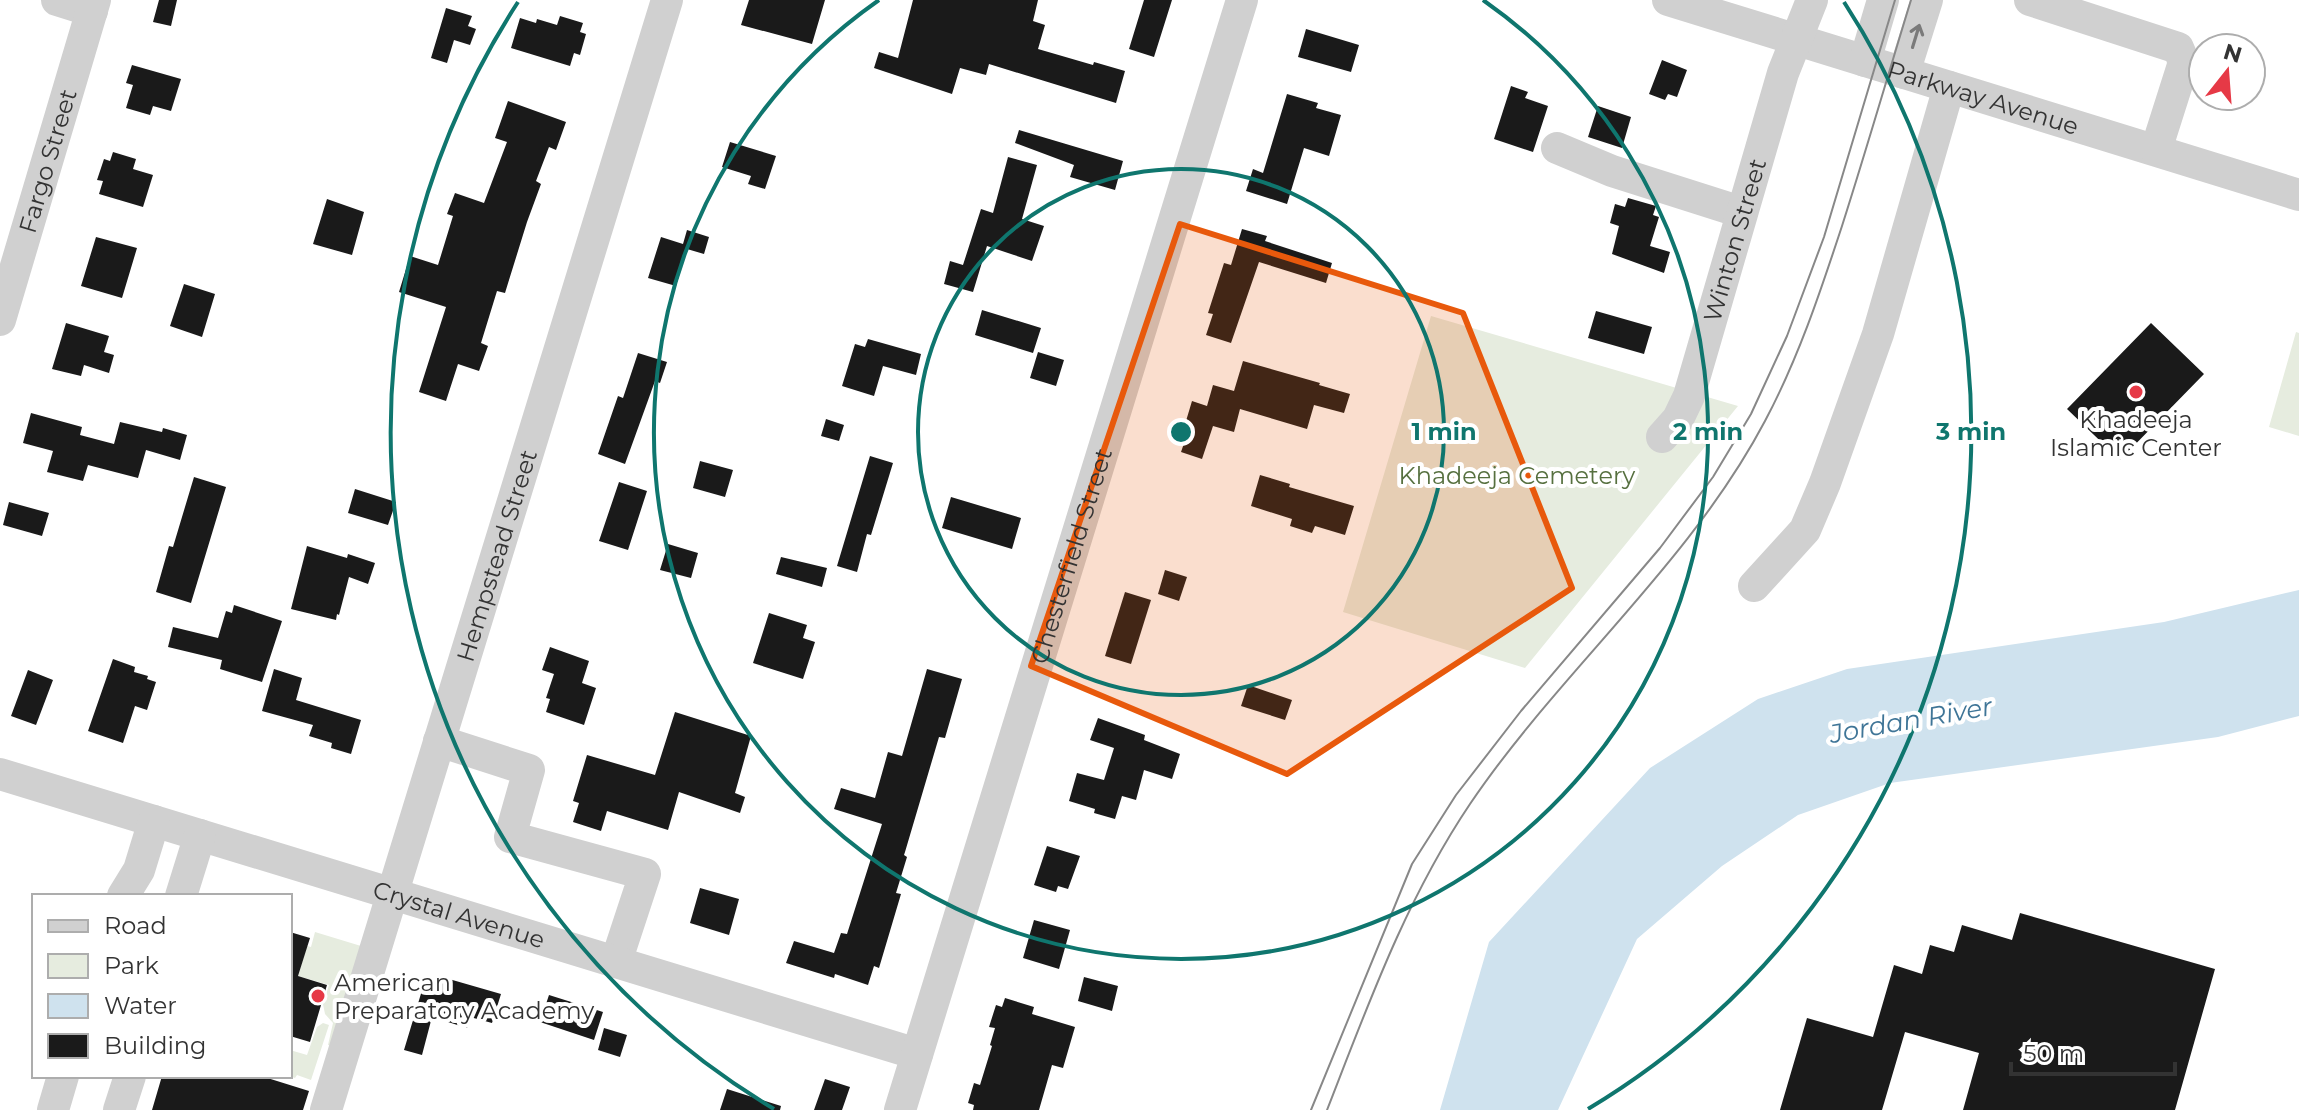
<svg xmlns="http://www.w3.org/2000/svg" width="2299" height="1110" font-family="Montserrat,sans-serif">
<rect width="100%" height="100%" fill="#fff"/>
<path fill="#e6ecdf" d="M1431,316L1738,406L1525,668L1343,612Z
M2296,332L2299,333V436L2269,427Z
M315,932L361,946L332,1046L328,1045L333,1023L325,1014L323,1004L329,985L298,976L307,946L311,947Z
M323,1023L329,1025L311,1080L297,1075L295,1078L289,1076L290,1050L307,1055L317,1027Z"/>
<path fill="#cfe2ee" d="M2299,590V716L2218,737L1890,783L1798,815L1722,866L1637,939L1558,1110H1440L1489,942L1650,768L1758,699L1847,669L2164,622Z"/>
<path fill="#1a1a1a" d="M159,0H177L171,26L153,22Z
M749,0H825L812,44L741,25Z
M913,0H1038L1033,21L1045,25L1038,49L1093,65L1094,62L1125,71L1116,103L989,64L986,75L960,68L952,94L874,68L879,52L898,58Z
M1144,0H1172L1154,57L1129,49Z
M446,8L472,16L468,26L476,29L470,45L454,40L447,63L431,58Z
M560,16L583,23L580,32L586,34L580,55L574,53L570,66L511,48L520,18L536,23L537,19L557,25Z
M1306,29L1359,45L1351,72L1298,57Z
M1662,60L1687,70L1677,97L1668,94L1665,100L1649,94Z
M132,65L181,79L171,111L153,106L150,115L126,108L133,85L126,83Z
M1511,86L1528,92L1525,98L1548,106L1533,152L1494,139Z
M1287,94L1318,103L1316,108L1341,115L1329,156L1304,148L1287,204L1246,191L1253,169L1263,173Z
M508,101L566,122L556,150L549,147L536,181L541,184L527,222L505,293L497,291L481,343L488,346L479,371L458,364L446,401L419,392L446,307L399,292L410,256L438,265L453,216L447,214L455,193L484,203L507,142L495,138Z
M1598,106L1631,117L1622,148L1588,137Z
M1019,130L1123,161L1115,190L1070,177L1074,165L1015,143Z
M730,142L776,156L765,189L748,184L751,176L722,167Z
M113,152L136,159L133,169L153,175L143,207L99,194L103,181L97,180L104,159L110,161Z
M1008,157L1037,165L1022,219L1044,226L1032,261L987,246L973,292L944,284L950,261L963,265L981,209L993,213Z
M1628,198L1656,206L1653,215L1659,217L1650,246L1670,252L1664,273L1612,254L1619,226L1610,223L1615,204L1625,207Z
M327,199L364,212L352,255L313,244Z
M1242,229L1267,236L1265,241L1332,263L1326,283L1259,262L1231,343L1206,335L1213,314L1208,313L1224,263L1231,265Z
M687,230L709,237L704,254L687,249L676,286L648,278L661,237L683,244Z
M96,237L137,248L122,298L81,286Z
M184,284L215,294L202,337L170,326Z
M982,310L1041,328L1033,353L975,335Z
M1596,311L1652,327L1644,354L1588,338Z
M66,323L109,336L104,352L114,355L109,373L84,365L81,376L52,369Z
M2151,323L2204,374L2120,460L2067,409Z
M868,339L921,354L916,375L883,366L874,396L842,386L855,344L865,347Z
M1038,352L1064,360L1056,386L1030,378Z
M638,353L667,362L660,383L655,381L625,464L598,454L618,396L623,398Z
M1243,361L1320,383L1319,385L1350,394L1344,413L1314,405L1307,429L1240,409L1234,432L1213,426L1202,459L1181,452L1191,423L1186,421L1192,401L1207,406L1213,385L1234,391Z
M31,413L82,427L80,435L114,444L120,422L162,432L163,428L187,435L180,460L146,450L138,478L88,465L83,481L47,472L53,451L23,443Z
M826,419L844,425L839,441L821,436Z
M870,456L893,463L871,535L867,534L857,572L837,566Z
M700,461L733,470L725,497L693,488Z
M1260,475L1290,484L1289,487L1354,506L1345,535L1315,526L1312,533L1290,526L1292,519L1251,506Z
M194,477L226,487L191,603L156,592L169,546L173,547Z
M619,482L647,491L628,550L599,541Z
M355,489L396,502L388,525L348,513Z
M951,497L1021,518L1012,549L942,528Z
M9,502L49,513L42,536L3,525Z
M668,544L698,553L691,578L660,570Z
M307,546L347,558L348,554L375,563L368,584L349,577L339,615L337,614L336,620L291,609Z
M781,557L827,568L822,587L776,574Z
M1165,570L1187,577L1179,601L1158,594Z
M1125,592L1151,600L1131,664L1105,656Z
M234,605L282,621L262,682L220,669L222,660L168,647L173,627L218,638L226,611L232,613Z
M769,613L807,625L803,638L815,642L803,679L753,663Z
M550,647L589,661L582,683L596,688L584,725L546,712L550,699L546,698L554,674L542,670Z
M113,659L135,667L134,672L148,676L147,679L156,682L147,710L135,706L123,743L88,731Z
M274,669L302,678L296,700L361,720L351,754L331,748L332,743L309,736L313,725L262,711Z
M927,669L962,679L945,738L939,737L905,852L904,855L907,857L896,893L901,894L879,968L874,966L868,985L835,974L834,978L786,963L794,941L834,953L841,933L847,934L882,824L834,809L841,788L875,798L888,752L902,756Z
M28,670L53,680L36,725L11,716Z
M1248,685L1292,700L1285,720L1241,706Z
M675,712L751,736L735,793L745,797L740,813L679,792L668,830L607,811L601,831L573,822L579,803L573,801L587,755L655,775Z
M1098,718L1145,735L1144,740L1180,754L1172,779L1144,770L1136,800L1122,796L1115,819L1094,813L1095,809L1069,801L1077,773L1104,780L1114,748L1090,740Z
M1047,846L1080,856L1068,889L1058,886L1056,892L1034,885Z
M700,888L739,899L729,935L690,923Z
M2020,913L2215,969L2175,1110H1963L1979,1053L1905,1032L1882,1110H1780L1807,1018L1873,1037L1894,965L1922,974L1930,945L1954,952L1962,925L2012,940Z
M1034,920L1070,930L1059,969L1023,958Z
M290,932L310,938L298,976L327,985L310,1042L290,1036Z
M426,977L448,983L449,979L501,994L492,1023L470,1017L467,1028L432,1017L422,1055L404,1050Z
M1084,977L1118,986L1112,1011L1078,1001Z
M549,995L603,1012L594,1040L540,1022Z
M1005,998L1034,1007L1032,1014L1075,1027L1063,1068L1052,1065L1039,1110H973L974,1105L968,1103L974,1083L980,1085L992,1046L990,1045L995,1028L989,1027L996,1005L1002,1007Z
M604,1028L627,1035L620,1057L598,1050Z
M162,1076H261L309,1091L303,1110H152Z
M825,1079L850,1087L842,1110H814Z
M727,1089L781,1106L780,1110H720Z"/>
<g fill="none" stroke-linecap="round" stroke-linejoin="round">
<g stroke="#d0d0d0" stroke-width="32">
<path d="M57,0L92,11"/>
<path id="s1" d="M1668,0L2299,195"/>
<path d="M2030,0L2178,48L2184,62L2156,150"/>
<path d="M1865,61L1883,0"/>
<path d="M1904,73L1927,0"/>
<path d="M1557,148L1612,171L1741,212"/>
<path id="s2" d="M0,320L95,0"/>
<path id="s3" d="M1662,437L1678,419L1689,396L1783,73L1812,0"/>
<path d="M1754,586L1805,530L1825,483L1878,334L1949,87"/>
<path d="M439,741L529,770L510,837L645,874L616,962"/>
<path id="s4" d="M0,774L917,1054"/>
<path d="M123,896L139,870L154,821"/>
<path d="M181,896L200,835"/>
<path d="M53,1110L63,1076"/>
<path d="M119,1110L130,1076"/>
<path id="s5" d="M326,1110L667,0"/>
<path id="s6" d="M900,1110L1242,0"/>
</g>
<path stroke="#888" stroke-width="2" d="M1311,1110L1412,864L1456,795L1521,711L1660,548L1713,477L1751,414L1787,336L1824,237L1895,0
M1327,1110C1368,1005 1406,899 1470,804C1560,671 1689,565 1765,421C1798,359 1820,293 1842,226C1866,151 1888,75 1911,0"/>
</g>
<defs><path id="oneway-shaft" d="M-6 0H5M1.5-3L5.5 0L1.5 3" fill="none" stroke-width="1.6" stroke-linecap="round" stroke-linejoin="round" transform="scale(2)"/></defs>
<use stroke="#7a7a7a" href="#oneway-shaft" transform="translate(1916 36) rotate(-73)"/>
<path fill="#e8590c" fill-opacity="0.2" stroke="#e8590c" stroke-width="6" stroke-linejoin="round" d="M1180,224L1463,313L1572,588L1287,774L1031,666Z"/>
<g fill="none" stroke="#0f766e" stroke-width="4">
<circle cx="1181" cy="432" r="263"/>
<path d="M1483 0A527 527 0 1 1 879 0"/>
<path d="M774 1109A790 790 0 0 1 518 2M1844 2A790 790 0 0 1 1588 1109"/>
</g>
<g fill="#e63946" stroke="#fff" stroke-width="3">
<circle cx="2136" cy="392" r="8"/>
<circle cx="318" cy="996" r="8"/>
</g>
<g text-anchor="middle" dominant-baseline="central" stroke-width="8" stroke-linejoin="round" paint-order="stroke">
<g font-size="24" fill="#333" stroke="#fff">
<text stroke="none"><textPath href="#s1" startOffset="330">Parkway Avenue</textPath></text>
<text stroke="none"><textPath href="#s2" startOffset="166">Fargo Street</textPath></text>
<text stroke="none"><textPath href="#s3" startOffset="212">Winton Street</textPath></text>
<text stroke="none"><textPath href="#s5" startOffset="580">Hempstead Street</textPath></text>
<text stroke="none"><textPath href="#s6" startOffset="580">Chesterfield Street</textPath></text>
<text stroke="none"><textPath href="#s4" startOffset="480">Crystal Avenue</textPath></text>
</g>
<g font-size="24" fill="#333" stroke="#fff">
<text x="2136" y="419">Khadeeja<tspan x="2136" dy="28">Islamic Center</tspan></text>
<text x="334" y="982" text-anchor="start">American<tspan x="334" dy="28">Preparatory Academy</tspan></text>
</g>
<g font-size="24" fill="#56703f" stroke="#fff">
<text x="1517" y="475">Khadeeja Cemetery</text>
</g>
<g font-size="26" font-style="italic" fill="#3f7597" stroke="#fff">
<text transform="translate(1911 720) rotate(-10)">Jordan River</text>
</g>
</g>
<circle cx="1181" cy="432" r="12" fill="#0f766e" stroke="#fff" stroke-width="4"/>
<g font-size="24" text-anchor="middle" font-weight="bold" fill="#0f766e" stroke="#fff" stroke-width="8" stroke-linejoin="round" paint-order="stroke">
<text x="1444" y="440">1 min</text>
<text x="1708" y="440">2 min</text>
<text x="1971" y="440">3 min</text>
</g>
<rect x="32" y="894" width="260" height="184" fill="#ffffff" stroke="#adadad" stroke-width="2"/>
<rect x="48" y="920" width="40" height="12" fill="#d0d0d0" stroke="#adadad" stroke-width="2"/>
<text x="104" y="934" font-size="24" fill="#333333">Road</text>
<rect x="48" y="954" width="40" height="24" fill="#e6ecdf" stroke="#adadad" stroke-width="2"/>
<text x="104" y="974" font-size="24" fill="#333333">Park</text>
<rect x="48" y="994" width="40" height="24" fill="#cfe2ee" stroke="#adadad" stroke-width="2"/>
<text x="104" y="1014" font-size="24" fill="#333333">Water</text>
<rect x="48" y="1034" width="40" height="24" fill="#1a1a1a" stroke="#adadad" stroke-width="2"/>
<text x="104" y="1054" font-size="24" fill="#333333">Building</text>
<g transform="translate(2227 72) rotate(17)"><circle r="38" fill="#ffffff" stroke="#adadad" stroke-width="2"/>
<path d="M0-6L14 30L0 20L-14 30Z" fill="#e63946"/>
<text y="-12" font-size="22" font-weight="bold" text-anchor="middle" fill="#333333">N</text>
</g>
<path d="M2011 1062v12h164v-12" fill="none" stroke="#333333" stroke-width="4"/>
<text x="2023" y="1062" font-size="24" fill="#333333" stroke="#ffffff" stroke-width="6" paint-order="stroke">50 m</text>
</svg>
